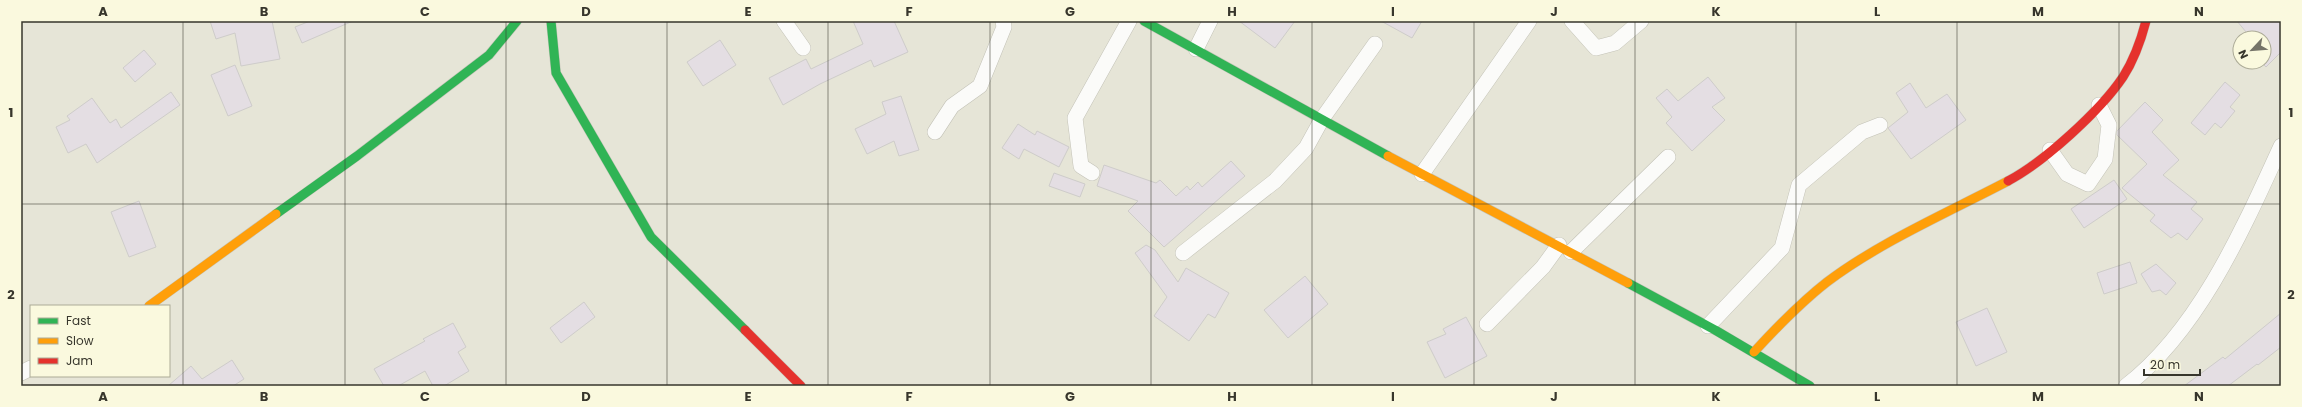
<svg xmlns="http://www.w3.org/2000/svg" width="2302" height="407" font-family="Poppins,sans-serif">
<rect width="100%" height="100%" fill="#e6e5d7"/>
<path fill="#e4dee3" stroke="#ceccca" d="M210,21H272L280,59L241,66L235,33L216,39Z
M310,21H353L302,43L295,27Z
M853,21H894L908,52L874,67L871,60L820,84L783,105L769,78L806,59L811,69L863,44Z
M1239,21H1295L1275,48Z
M1381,21H1422L1412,38Z
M2237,21H2281V52L2266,67L2261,62H2264V38H2251Z
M720,40L736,65L703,86L687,62Z
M144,50L156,64L135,82L123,68Z
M235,65L252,106L228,116L211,75Z
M1708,77L1725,98L1712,107L1725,120L1692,151L1666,123L1672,117L1656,98L1667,89L1678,101Z
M2225,82L2240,95L2230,107L2235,111L2221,128L2215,123L2205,135L2191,123Z
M1910,83L1926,108L1947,94L1966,120L1911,159L1888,128L1908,112L1896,93Z
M171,92L180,105L97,163L86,144L68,153L56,127L70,120L67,116L92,98L110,123L116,119L121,128Z
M901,96L919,150L899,156L894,141L867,154L855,129L886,114L882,102Z
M2145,102L2163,120L2152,132L2179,160L2163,175L2197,202L2191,209L2203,219L2187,240L2178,233L2171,238L2150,221L2155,215L2122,188L2147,164L2117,135V131Z
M1018,124L1035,135L1037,131L1069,147L1059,167L1024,149L1019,159L1002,148Z
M1231,161L1245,176L1164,247L1128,211L1138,201L1097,186L1104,165L1156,183L1160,180L1176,196L1187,186L1190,190L1198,182L1202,187Z
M1054,173L1085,184L1080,197L1049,186Z
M2114,180L2127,199L2084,228L2071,209Z
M139,201L156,247L129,257L111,212Z
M1146,245L1155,250L1178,282L1186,268L1229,293L1215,318L1208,314L1189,341L1154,316L1167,297L1135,253Z
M2130,262L2137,283L2104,294L2097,273Z
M2156,264L2176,283L2166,295L2160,290L2152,292L2141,274Z
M1305,276L1328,304L1288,338L1264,310Z
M584,302L595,317L561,343L550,328Z
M1987,308L2007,352L1976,366L1956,322Z
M2281,313V347L2258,365L2257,364L2228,386H2184L2223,357L2225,359Z
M1466,317L1487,356L1445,378L1427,342L1446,334L1443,329Z
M453,323L466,347L458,352L469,371L444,386H433L425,371L398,386H384L374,369L425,341L423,339Z
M232,360L244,379L233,386H168L191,366L202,379Z"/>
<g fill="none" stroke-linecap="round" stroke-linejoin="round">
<g stroke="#c3c2b7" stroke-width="16">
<path id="street" d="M784,21L803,48
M1572,21L1596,48L1615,43L1641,21
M1196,49L1210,21
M935,132L952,106L980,86L1004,27L1003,21
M2050,150L2067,174L2088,184L2105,159L2109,125L2099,105
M1092,173L1081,166L1075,118L1129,21
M1422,174L1529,21
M1571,252L1668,157
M1183,253L1275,181L1306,148L1322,119L1375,44
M1487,324L1543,267L1559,245
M1708,326L1782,248L1799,185L1862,132L1880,125
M21,373L31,368
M2126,386C2199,330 2243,229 2281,146"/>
</g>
<g stroke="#c3c2b7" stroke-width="10">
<path id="fast" d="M551,21L556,73L651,237L745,330
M1144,21L1388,156
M276,214L357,156L489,55L517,21
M1628,283L1715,330L1810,386"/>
</g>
<g stroke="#c3c2b7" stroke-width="10">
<path id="slow" d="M1388,156L1628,283
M149,306L276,214
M1754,352C1777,327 1800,303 1827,282C1880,242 1949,212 2008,181"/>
</g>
<g stroke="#c3c2b7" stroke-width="10">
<path id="jam" d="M2008,181C2044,162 2100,111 2123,77C2134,60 2141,40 2146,21
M745,330L801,386"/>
</g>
<use href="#street" stroke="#fbfbf9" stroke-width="15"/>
<use href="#fast" stroke="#30b455" stroke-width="9"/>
<use href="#slow" stroke="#ff9f0a" stroke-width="9"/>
<use href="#jam" stroke="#e5322d" stroke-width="9"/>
</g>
<path fill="none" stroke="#37362c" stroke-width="1" stroke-opacity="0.55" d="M183,21V386M345,21V386M506,21V386M667,21V386M828,21V386M990,21V386M1151,21V386M1312,21V386M1474,21V386M1635,21V386M1796,21V386M1957,21V386M2119,21V386M21,204H2281"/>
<rect width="2302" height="407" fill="none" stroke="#faf9de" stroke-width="44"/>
<rect x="30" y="305" width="140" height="72" fill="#faf9de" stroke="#acab97"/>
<rect x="38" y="318" width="20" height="6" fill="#30b455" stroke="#acab97"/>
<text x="66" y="325" font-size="12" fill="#37362c">Fast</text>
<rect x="38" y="338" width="20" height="6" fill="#ff9f0a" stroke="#acab97"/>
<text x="66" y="345" font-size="12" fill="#37362c">Slow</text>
<rect x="38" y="358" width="20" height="6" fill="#e5322d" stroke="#acab97"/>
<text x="66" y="365" font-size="12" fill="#37362c">Jam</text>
<g transform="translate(2252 50) rotate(244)"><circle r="19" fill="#faf9de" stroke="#acab97"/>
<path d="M0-3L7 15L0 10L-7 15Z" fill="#747368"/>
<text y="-6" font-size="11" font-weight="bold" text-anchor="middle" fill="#37362c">N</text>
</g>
<path d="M2144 369v6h56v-6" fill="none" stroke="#37362c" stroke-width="2"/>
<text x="2150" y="369" font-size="12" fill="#37362c" stroke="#faf9de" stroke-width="3" paint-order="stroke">20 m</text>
<rect x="22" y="22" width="2258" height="363" fill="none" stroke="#37362c" stroke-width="1.5"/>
<g font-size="13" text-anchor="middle" font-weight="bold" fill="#37362c">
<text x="103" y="16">A</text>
<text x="264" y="16">B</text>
<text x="425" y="16">C</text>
<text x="586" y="16">D</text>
<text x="748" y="16">E</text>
<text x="909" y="16">F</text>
<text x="1070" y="16">G</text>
<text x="1232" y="16">H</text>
<text x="1393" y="16">I</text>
<text x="1554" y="16">J</text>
<text x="1716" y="16">K</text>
<text x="1877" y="16">L</text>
<text x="2038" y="16">M</text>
<text x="2199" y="16">N</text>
<text x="11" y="117">1</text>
<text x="2291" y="117">1</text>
<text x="11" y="299">2</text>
<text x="2291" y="299">2</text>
<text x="103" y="401">A</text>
<text x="264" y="401">B</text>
<text x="425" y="401">C</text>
<text x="586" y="401">D</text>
<text x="748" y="401">E</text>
<text x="909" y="401">F</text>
<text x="1070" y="401">G</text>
<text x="1232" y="401">H</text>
<text x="1393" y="401">I</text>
<text x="1554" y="401">J</text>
<text x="1716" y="401">K</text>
<text x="1877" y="401">L</text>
<text x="2038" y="401">M</text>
<text x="2199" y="401">N</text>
</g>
</svg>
